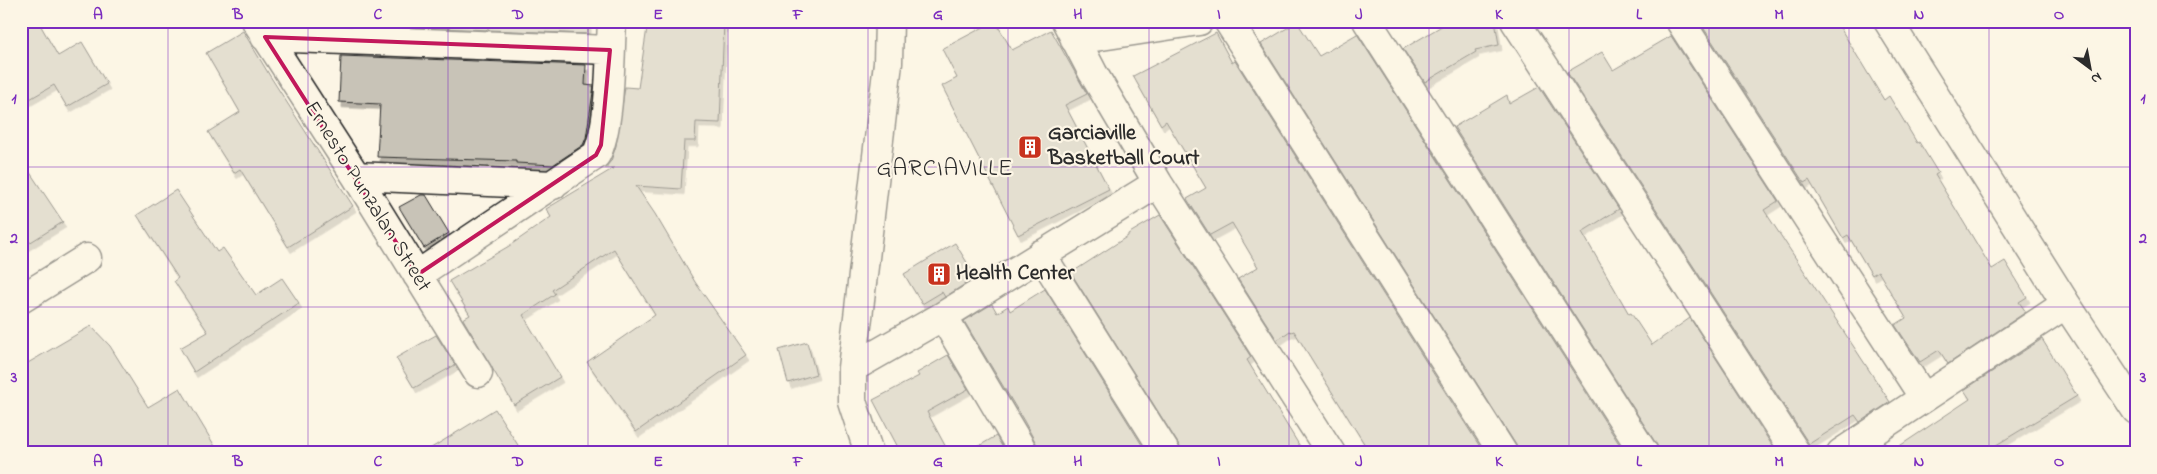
<svg xmlns="http://www.w3.org/2000/svg" width="2157" height="474" font-family="'Indie Flower',sans-serif">
<defs>
<filter id="shadow"><feDropShadow dx="3" dy="5.5" stdDeviation="0" flood-color="#0004"/></filter>
</defs>
<rect width="100%" height="100%" fill="#fcf5e5"/>
<filter id="ink" filterUnits="userSpaceOnUse"><feTurbulence type="fractalNoise" baseFrequency=".02" numOctaves="2"/><feDisplacementMap in="SourceGraphic" scale="10" xChannelSelector="R" yChannelSelector="G"/><feConvolveMatrix kernelMatrix="1 2 1 2 8 2 1 2 1" color-interpolation-filters="sRGB"/></filter>
<g filter="url(#ink)">
<path fill="#c8c3b7" stroke="#2b2b2b" filter="url(#shadow)" d="M21,21H38L58,56L82,42L107,84L67,107L54,85L21,104Z
M343,21H588V34L343,24Z
M648,21H724L720,123L696,122L695,141H684L681,189L636,186L655,214L695,282L746,355L636,432L587,362L655,315L614,249L552,290L555,294L523,315L560,377L514,405L463,319L470,315L449,281L509,246L551,217L546,209L614,168H605L611,161L616,146L625,87L638,88Z
M995,21L1012,50L1051,30L1087,94L1065,105L1109,189L1018,235L942,86L957,78L942,49Z
M1450,21H1495L1499,45L1475,50L1476,52L1425,82L1403,49Z
M1699,21H1836L1884,100L1889,96L1917,143L1919,142L1938,173L1935,175L1992,269L2005,261L2027,297L2019,302L2026,312L1948,364L1939,350L1920,362L1895,325L1906,318L1878,271L1872,275L1848,235L1843,238L1809,180L1804,183Z
M1297,22L1319,56L1357,34L1625,453H1519L1516,445L1261,44Z
M243,31L270,76L353,206L288,247L240,169L234,173L208,132L240,112L206,53Z
M1216,33L1232,63L1235,61L1484,453H1370L1294,331L1291,332L1290,331L1277,340L1238,279L1258,267L1232,223L1210,235L1187,199L1206,188L1166,121L1161,125L1133,76Z
M1671,36L1778,201L1764,210L1890,402L1860,422L1855,415L1809,444L1567,72L1602,52L1613,70Z
M341,56L586,65L585,85L594,86L586,138L583,145L553,165L516,163V161L377,157L380,104L339,102Z
M1539,87L1619,209L1582,232L1629,314L1631,313L1652,345L1690,318L1777,453H1660L1657,445L1454,127L1507,95L1509,104Z
M21,159L63,222L21,248Z
M176,190L217,252L223,248L256,295L282,278L299,303L194,372L180,348L208,332L174,281L178,278L137,215Z
M421,195H426L449,233L424,248L399,207Z
M1160,215L1251,357L1247,360L1304,453H1182L1179,445L1071,273L1128,236V234Z
M955,243L976,277L945,297L942,292L922,304L904,274Z
M1045,289L1147,453H1040L1037,445L1024,421L964,321L992,304L997,313L1008,306L1010,311Z
M91,326L110,346L148,407L180,388L219,453H21V367Z
M436,335L455,365L414,388L396,358Z
M2042,339L2077,396L1983,453H1889L1970,399L1964,390Z
M807,342L816,374L788,383L779,350Z
M948,355L968,389L927,412L949,453H901L873,400L919,376L917,373Z
M495,409L523,453H423Z
M996,436L1006,453H967Z"/>
<g fill="none" stroke-linecap="round" stroke-linejoin="round">
<g stroke="#2b2b2b" stroke-width="31">
<path id="minor" d="M256,21L356,176L478,373
M1066,21L1093,73L1158,183L1331,453
M1228,21L1503,453
M1367,21L1644,453
M1515,21L1796,453
M1680,21L1924,398
M1888,21L2066,304L2136,410
M265,37L610,50
M1075,40L1199,21
M356,176L553,185
M1041,254L1166,453
M417,275L596,155C611,127 610,56 612,21
M21,299L87,258
M943,316L1024,453
M852,368L943,316L1158,183
M869,453L852,401V368L888,63L889,21
M1841,453L2066,304"/>
</g>
<use href="#minor" stroke="#fcf5e5" stroke-width="28"/>
</g>
</g>
<path d="M0 0H2157V474H0ZM265,37L610,50L601,145L596,155L417,275Z" fill="#fcf5e5" fill-opacity=".55" fill-rule="evenodd"/>
<path fill="none" stroke="#c2185b" stroke-width="4" stroke-linejoin="round" d="M265,37L610,50L601,145L596,155L417,275Z"/>
<path fill="none" stroke="#7b2cbf" stroke-width="1" stroke-opacity="0.55" d="M168,21V453M308,21V453M448,21V453M588,21V453M728,21V453M868,21V453M1008,21V453M1149,21V453M1289,21V453M1429,21V453M1569,21V453M1709,21V453M1849,21V453M1989,21V453M21,167H2136M21,307H2136"/>
<defs>
<g id="building-square" transform="scale(1.25)"><rect x="-9" y="-9" width="18" height="18" rx="4" fill="#c8321e" stroke="#fcf5e5"/><path d="M-4-6H4V6H1V3H-1V6H-4ZM-2.5-4.3h1.7v1.8h-1.7ZM.8-4.3h1.7v1.8H.8ZM-2.5-1h1.7V.8h-1.7ZM.8-1h1.7V.8H.8Z" fill="#fff"/></g>
</defs>
<g fill-rule="evenodd">
<use href="#building-square" x="1030" y="147"/>
<use href="#building-square" x="939" y="274"/>
</g>
<g text-anchor="middle" dominant-baseline="central" stroke-width="4.5" stroke-linejoin="round" paint-order="stroke">
<g font-size="22" font-weight="bold" fill="#2b2b2b" stroke="#fcf5e5" text-anchor="start">
<text x="1048" y="134">Garciaville<tspan x="1048" dy="25">Basketball Court</tspan></text>
<text x="956" y="274">Health Center</text>
</g>
<g font-size="22" fill="#2b2b2b" stroke="#fcf5e5">
<text transform="translate(367 197) rotate(58)">Ernesto Punzalan Street</text>
</g>
<g font-size="24" letter-spacing="1" fill="#2b2b2b" stroke="#fcf5e5">
<text x="945" y="169">GARCIAVILLE</text>
</g>
</g>
<rect width="2157" height="474" fill="none" stroke="#fcf5e5" stroke-width="55"/>
<g transform="translate(2090 68) rotate(148)" stroke="#fcf5e5" stroke-width="4" paint-order="stroke">
<path d="M0-4L9 19L0 12L-9 19Z" fill="#2b2b2b"/>
<text y="-8" font-size="14" font-weight="bold" text-anchor="middle" fill="#2b2b2b">N</text>
</g>
<rect x="28" y="28" width="2102" height="418" fill="none" stroke="#7b2cbf" stroke-width="2"/>
<g font-size="16" text-anchor="middle" font-weight="bold" fill="#7b2cbf">
<text x="98" y="19">A</text>
<text x="238" y="19">B</text>
<text x="378" y="19">C</text>
<text x="518" y="19">D</text>
<text x="658" y="19">E</text>
<text x="798" y="19">F</text>
<text x="938" y="19">G</text>
<text x="1078" y="19">H</text>
<text x="1219" y="19">I</text>
<text x="1359" y="19">J</text>
<text x="1499" y="19">K</text>
<text x="1639" y="19">L</text>
<text x="1779" y="19">M</text>
<text x="1919" y="19">N</text>
<text x="2059" y="19">O</text>
<text x="14" y="103">1</text>
<text x="2143" y="103">1</text>
<text x="14" y="243">2</text>
<text x="2143" y="243">2</text>
<text x="14" y="382">3</text>
<text x="2143" y="382">3</text>
<text x="98" y="466">A</text>
<text x="238" y="466">B</text>
<text x="378" y="466">C</text>
<text x="518" y="466">D</text>
<text x="658" y="466">E</text>
<text x="798" y="466">F</text>
<text x="938" y="466">G</text>
<text x="1078" y="466">H</text>
<text x="1219" y="466">I</text>
<text x="1359" y="466">J</text>
<text x="1499" y="466">K</text>
<text x="1639" y="466">L</text>
<text x="1779" y="466">M</text>
<text x="1919" y="466">N</text>
<text x="2059" y="466">O</text>
</g>
</svg>
